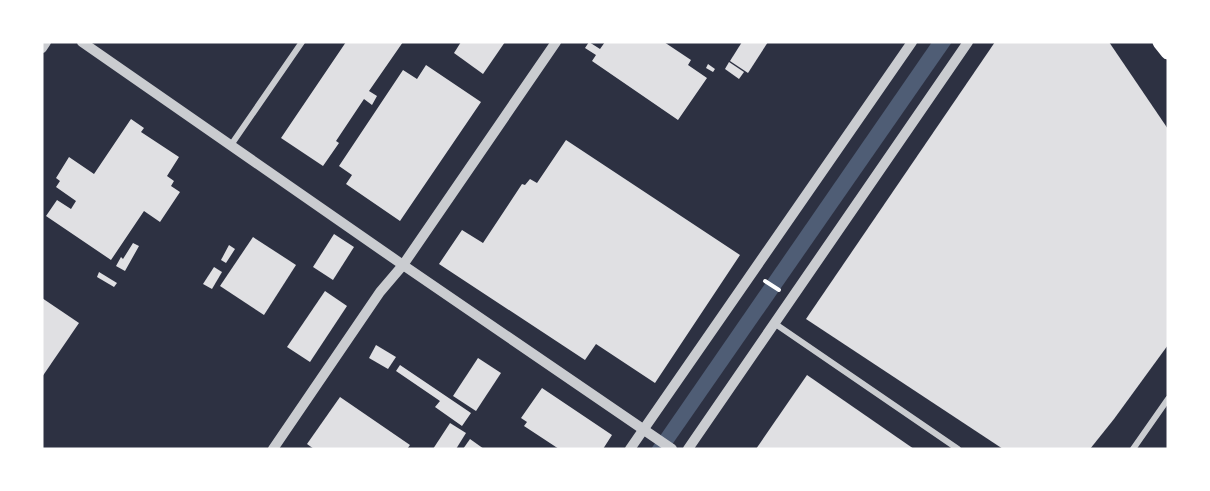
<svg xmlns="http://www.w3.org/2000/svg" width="1210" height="491" font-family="Barlow,sans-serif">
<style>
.water{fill:#4f5d75}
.building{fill:#e0e0e3}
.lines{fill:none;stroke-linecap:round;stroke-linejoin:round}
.path{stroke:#fff;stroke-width:4}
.minor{stroke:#caccd0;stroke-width:6}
.tertiary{stroke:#caccd0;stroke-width:10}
.primary{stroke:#fff;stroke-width:15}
</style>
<rect width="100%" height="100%" fill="#2d3142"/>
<polygon class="water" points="932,42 952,42 669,449 651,449"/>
<g class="building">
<polygon points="346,42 403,42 369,91 377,96 372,105 364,99 336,141 339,143 323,166 281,138"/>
<polygon points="461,42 505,42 483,74 454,53"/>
<polygon points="589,42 600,49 605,42 664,42 691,60 688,65 707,78 678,120 592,61 596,55 585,48"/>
<polygon points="742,42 768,42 748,73 730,61"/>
<polygon points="995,42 1109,42 1168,129 1168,345 1114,419 1090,449 1003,449 806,319"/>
<polygon points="729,62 744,72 739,79 725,69"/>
<polygon points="708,64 715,69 713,72 706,68"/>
<polygon points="426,65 481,102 400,221 346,184 352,175 339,166 403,70 417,79"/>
<polygon points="131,119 144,128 141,132 179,157 167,176 174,181 171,186 180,192 160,222 144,211 111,260 46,216 57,200 71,209 76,201 56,187 60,181 56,178 69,157 94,174"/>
<polygon points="566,140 740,255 655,383 596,344 585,360 439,264 462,230 483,243 522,184 525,185 530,179 537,183"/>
<polygon points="334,234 354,247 333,280 313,267"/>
<polygon points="253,237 296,265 264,315 220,286"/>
<polygon points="133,243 139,246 125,271 116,266 121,257 123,259"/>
<polygon points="229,245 235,249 226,263 221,260"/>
<polygon points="214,267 222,272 212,289 203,284"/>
<polygon points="99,272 117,283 114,287 97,277"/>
<polygon points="325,291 347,306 310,362 287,347"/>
<polygon points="42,298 79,323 42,377"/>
<polygon points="376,345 396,357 388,369 369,358"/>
<polygon points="478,358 501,373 476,411 453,396"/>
<polygon points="400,365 471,413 462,426 435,407 440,401 396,371"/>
<polygon points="807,375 914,449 756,449"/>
<polygon points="542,388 612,435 603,449 559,449 524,426 527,422 521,418"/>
<polygon points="340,397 410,445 407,449 314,449 307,444"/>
<polygon points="450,423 466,433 456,449 433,449"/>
<polygon points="470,439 484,449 463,449"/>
</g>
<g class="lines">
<polyline class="path" points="765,281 779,290"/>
<g class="minor">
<polyline points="231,145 302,42"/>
<polyline points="774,323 958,449"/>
<polyline points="1133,449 1168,399"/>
</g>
<g class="tertiary">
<polyline points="82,42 403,265 672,449"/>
<polyline points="42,48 46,42"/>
<polyline points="273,449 380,292 403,265 556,42"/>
<polyline points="630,449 912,42"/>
<polyline points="688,449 968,42"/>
</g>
<polyline class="primary" points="1160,42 1168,52"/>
</g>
<rect width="1210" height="491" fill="none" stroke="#ffffff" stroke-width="87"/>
</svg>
